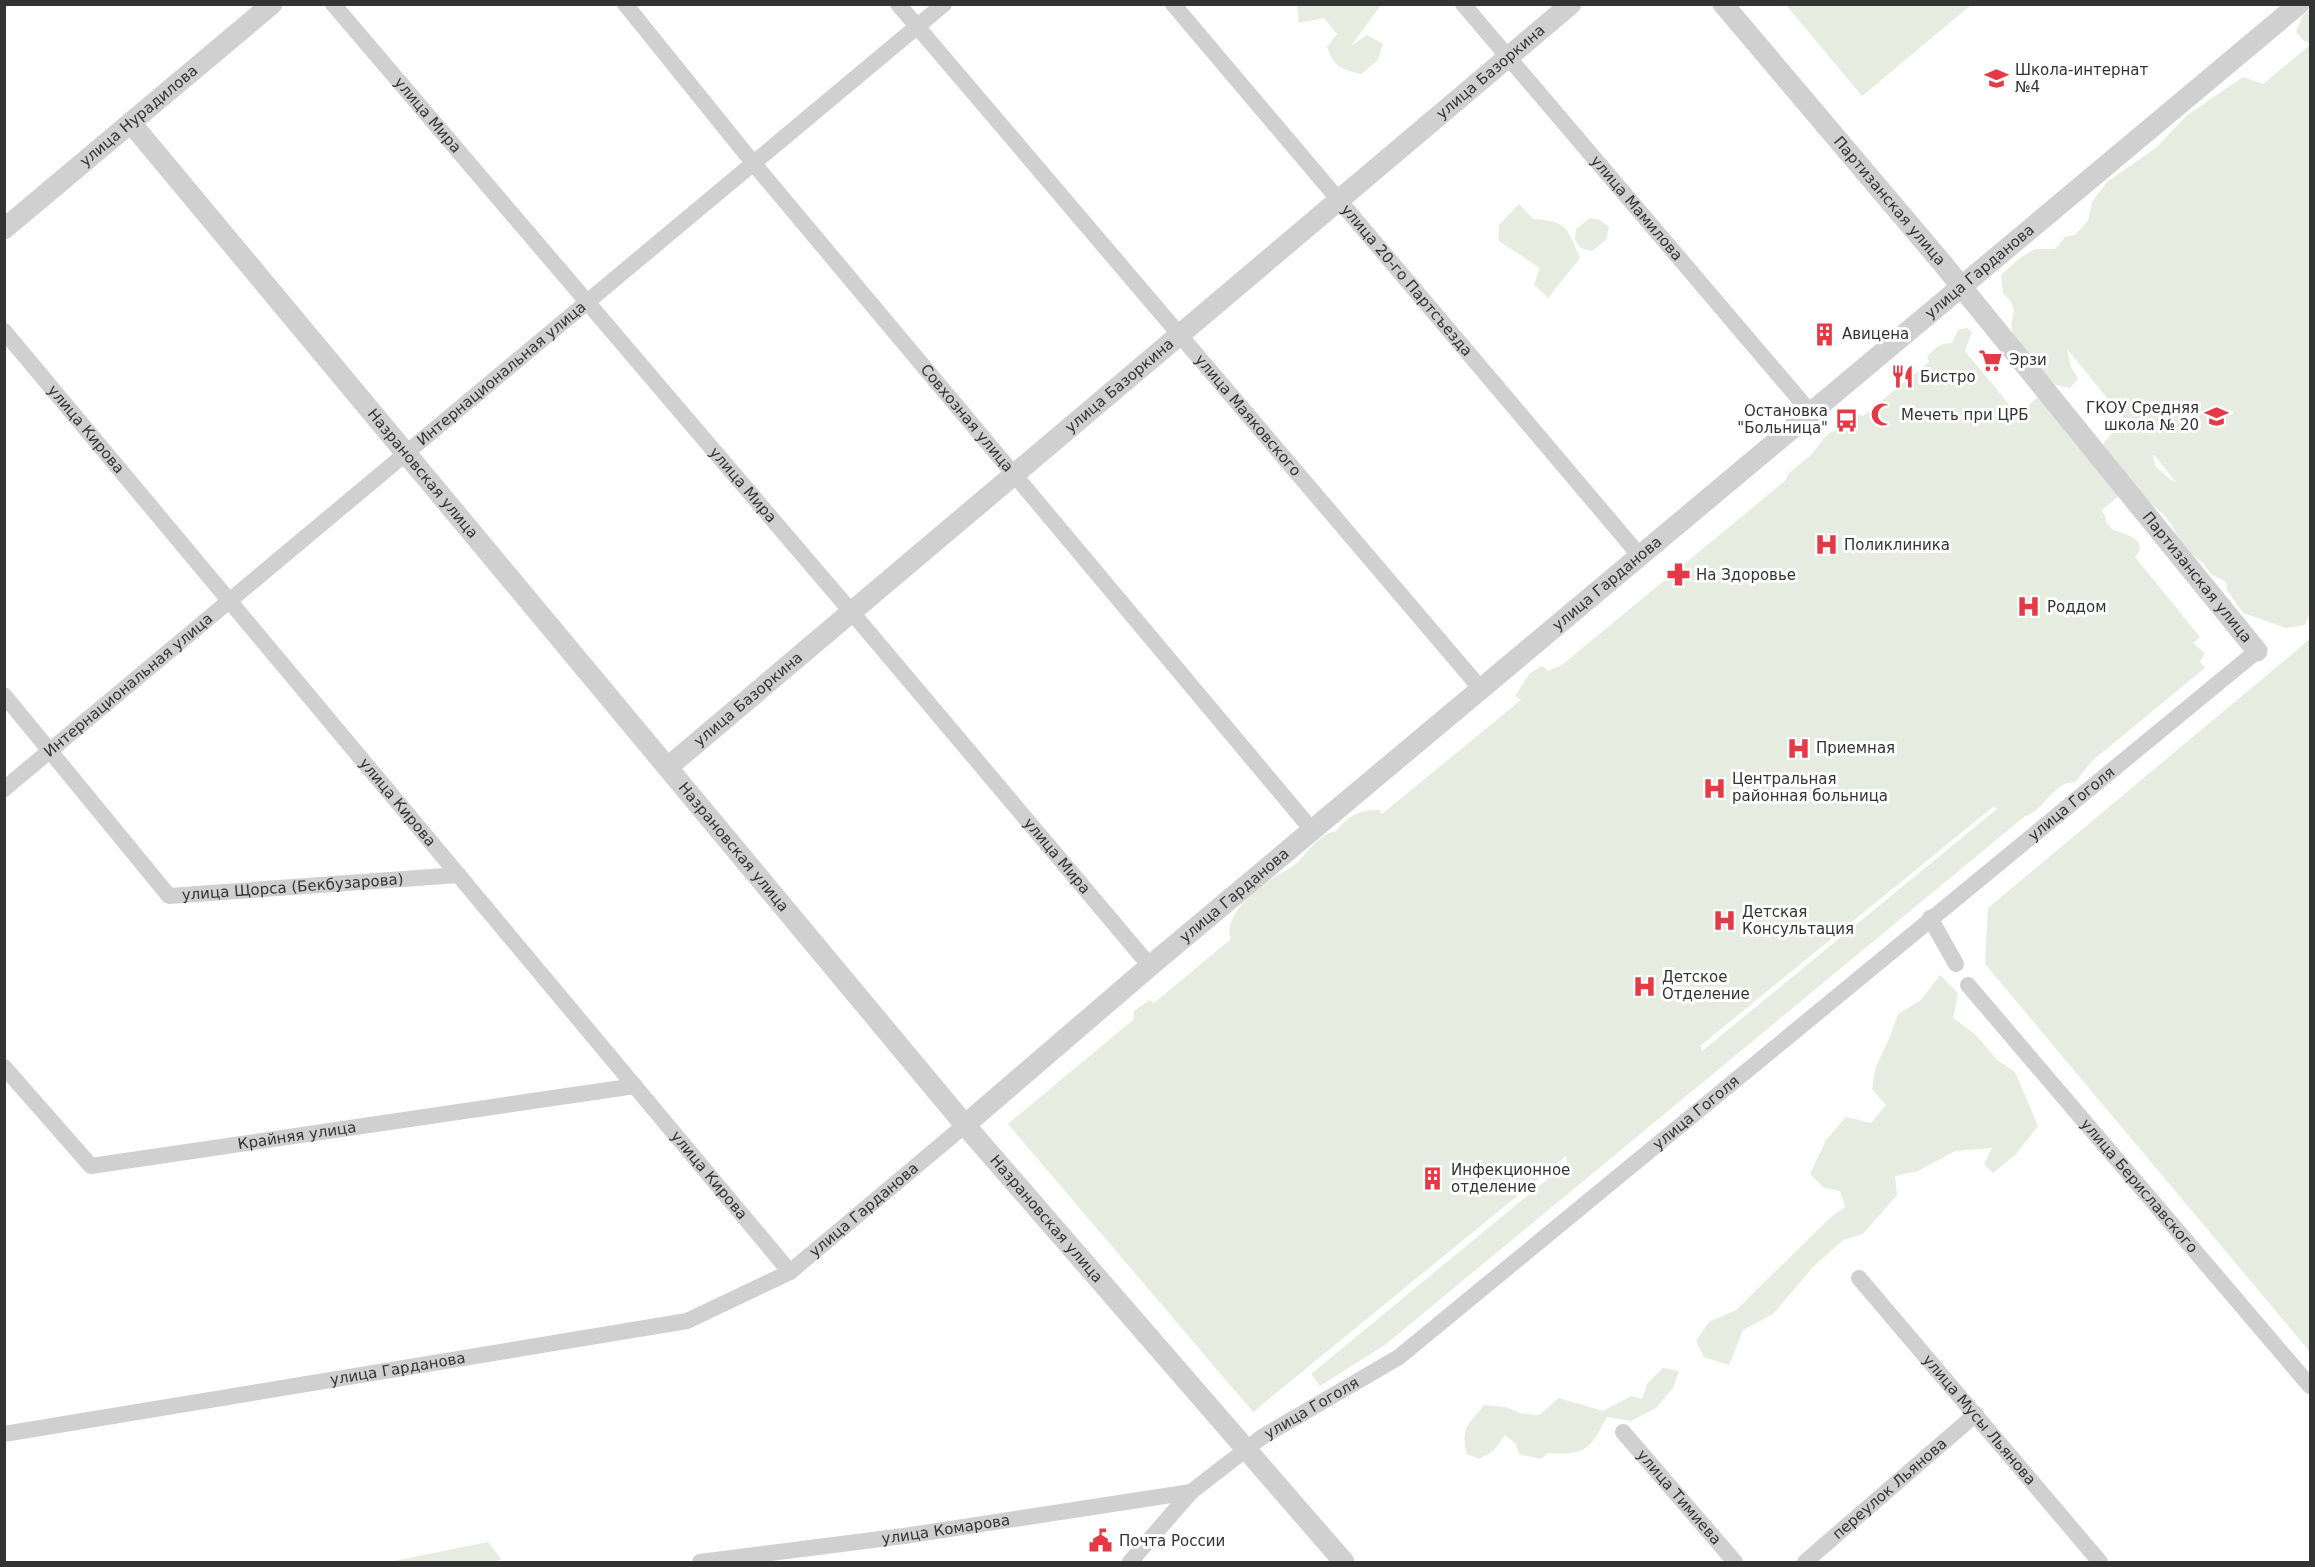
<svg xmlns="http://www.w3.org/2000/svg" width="2315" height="1567" font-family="'DejaVu Sans',sans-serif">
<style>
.green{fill:#e6ecdf;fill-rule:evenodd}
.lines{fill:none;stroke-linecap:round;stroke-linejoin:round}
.minor{stroke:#d0d0d0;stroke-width:16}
.tertiary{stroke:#d0d0d0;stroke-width:21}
.labels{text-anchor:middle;stroke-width:6;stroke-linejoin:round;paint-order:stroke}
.poi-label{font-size:15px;fill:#333;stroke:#fff;text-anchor:start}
.street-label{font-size:15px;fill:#333;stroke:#fff}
</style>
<rect width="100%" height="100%" fill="#fff"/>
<g class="green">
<path d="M 1297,5 L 1381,5 L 1351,46 L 1367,35 L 1383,44 L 1378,60 L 1361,74 C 1340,69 1335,67 1327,47 L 1337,34 L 1324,18 L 1299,23 Z"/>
<polygon points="1786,5 1971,5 1862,96"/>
<polygon points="2310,9 2310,44 2304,41 2296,32 2302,17"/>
<path d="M 2310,45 L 2310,613 L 2305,625 L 2286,628 L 2243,613 L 2227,590 L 2226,582 L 2211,574 L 2203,563 L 2182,546 L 2173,527 L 2164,515 L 2145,498 L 2103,444 L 2118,426 L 2131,427 L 2067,349 L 2071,367 L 2078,379 L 2070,388 L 2043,382 C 2037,373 2013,341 2012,332 C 2009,313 2022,311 2003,293 L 2001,275 L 2020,258 L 2035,249 L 2055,249 L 2065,237 L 2075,235 L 2088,221 L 2092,202 L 2107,182 L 2156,148 L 2186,116 L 2243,77 L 2263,84 ZM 2153,455 L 2154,455 L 2176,482 L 2172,481 L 2155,466 Z"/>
<path d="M 1519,204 L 1533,219 C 1568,221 1567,228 1580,258 L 1548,298 L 1534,285 L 1540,268 L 1499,241 L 1499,225 Z"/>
<polygon points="1590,218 1600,220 1609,227 1606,240 1592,251 1581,248 1575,240 1576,229"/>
<path d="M 1967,328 L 1972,332 L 1965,351 L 2017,414 L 2041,395 L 2121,494 L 2102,510 L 2106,519 L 2105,521 C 2107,523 2110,527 2112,529 C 2123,534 2151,539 2135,557 L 2200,637 L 2193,643 L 2205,653 L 2200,662 L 2205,668 L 2093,760 L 2075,782 C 2052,782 2045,811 2025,816 L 1386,1344 L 1320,1386 L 1311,1374 L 1567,1163 L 1566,1156 L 1253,1412 L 1008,1124 L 1133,1020 L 1134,1011 L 1150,1000 L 1154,1003 L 1231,939 C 1223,920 1247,898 1261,886 C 1272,877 1286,872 1297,863 C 1309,851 1319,834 1336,831 C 1347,817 1360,809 1379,810 L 1382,814 L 1521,700 L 1515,696 L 1530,673 L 1542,666 L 1548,671 L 1562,665 L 1786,480 L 1788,474 L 1812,454 L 1825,437 L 1831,432 L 1846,427 L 1858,414 L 1863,416 L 1929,362 L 1927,357 C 1935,348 1939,343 1952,343 L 1958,330 ZM 1994,806 L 1997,809 L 1701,1052 L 1702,1049 L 1700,1046 Z"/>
<polygon points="2310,639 2310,1352 1985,964 1988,908"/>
<polygon points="1940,975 1958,993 1953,1018 1976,1035 1997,1060 2015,1072 2038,1126 2016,1154 1993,1173 1984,1164 1992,1148 1955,1151 1918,1171 1895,1176 1897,1195 1863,1234 1843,1240 1813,1267 1773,1314 1743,1330 1729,1365 1704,1357 1696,1341 1709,1322 1736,1310 1830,1218 1845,1207 1840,1191 1824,1188 1810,1174 1826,1140 1846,1117 1871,1123 1886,1105 1872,1089 1876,1066 1889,1039 1898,1014 1921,1000"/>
<path d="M 1663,1368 L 1679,1371 L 1673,1388 L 1656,1408 L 1631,1421 L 1607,1417 C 1591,1448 1585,1456 1548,1453 L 1541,1459 L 1519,1454 L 1516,1444 L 1505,1435 L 1493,1451 L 1479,1459 L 1467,1454 C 1460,1428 1468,1425 1484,1405 L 1506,1407 L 1520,1413 L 1539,1415 L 1559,1398 L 1603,1411 L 1631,1396 L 1642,1399 L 1647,1384 Z"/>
<polygon points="488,1542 501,1559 495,1562 389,1562"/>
</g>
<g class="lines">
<g class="minor">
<path id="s1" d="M 333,4 L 860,622 L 1150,966"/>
<path id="s2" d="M 625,4 L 754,164 L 1312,830"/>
<path id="s3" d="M 898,4 L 1481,689"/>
<path id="s4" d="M 1173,4 L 1640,556"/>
<path id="s5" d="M 1463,4 L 1811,413"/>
<path id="s6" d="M 4,331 L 790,1272"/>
<path id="s7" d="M 4,695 L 169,896 L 459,875"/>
<path id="s8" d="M 4,789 L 944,4"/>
<polyline points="1930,918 1956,964"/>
<path id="s9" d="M 1968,985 L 2310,1386"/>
<path id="s10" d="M 4,1067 L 91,1166 L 635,1086"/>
<path id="s11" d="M 1859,1278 L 2100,1562"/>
<path id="s12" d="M 1623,1432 L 1735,1562"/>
<path id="s13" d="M 4,1434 L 687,1321 L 790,1272 L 965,1125"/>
<path id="s14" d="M 700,1562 L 904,1536 L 1191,1492"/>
<path id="s15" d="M 1130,1562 L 1191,1492 L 1262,1437 L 1399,1357 L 2257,651"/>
<path id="s16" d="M 1805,1562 L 1976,1414"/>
</g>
<g class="tertiary">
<path id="s17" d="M 1723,4 L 1943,264 L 2257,651"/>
<path id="s18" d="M 131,123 L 965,1125 L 1344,1562"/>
<path id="s19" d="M 4,229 L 272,4"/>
<path id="s20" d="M 668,767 L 1571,4"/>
<path id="s21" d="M 965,1125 L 1150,966 L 2299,4"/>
</g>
</g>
<defs>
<symbol id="school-bare" viewBox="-9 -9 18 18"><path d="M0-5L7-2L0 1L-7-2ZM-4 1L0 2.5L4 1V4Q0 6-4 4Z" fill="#e63946" stroke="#fff" stroke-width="2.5" paint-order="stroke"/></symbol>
<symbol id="building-bare" viewBox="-9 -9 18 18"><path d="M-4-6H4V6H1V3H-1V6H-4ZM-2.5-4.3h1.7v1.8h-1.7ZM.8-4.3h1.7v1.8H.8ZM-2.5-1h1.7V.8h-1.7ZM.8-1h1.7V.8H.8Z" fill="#e63946" stroke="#fff" stroke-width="2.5" paint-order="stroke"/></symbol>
<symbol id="supermarket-bare" viewBox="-9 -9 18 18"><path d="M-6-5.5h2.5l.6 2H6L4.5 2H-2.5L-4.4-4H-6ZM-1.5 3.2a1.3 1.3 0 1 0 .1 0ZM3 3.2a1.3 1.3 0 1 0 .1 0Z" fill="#e63946" stroke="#fff" stroke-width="2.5" paint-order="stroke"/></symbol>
<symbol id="restaurant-bare" viewBox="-9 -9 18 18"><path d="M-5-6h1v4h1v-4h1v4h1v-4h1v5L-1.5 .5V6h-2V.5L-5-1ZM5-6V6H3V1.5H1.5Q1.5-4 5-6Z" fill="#e63946" stroke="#fff" stroke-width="2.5" paint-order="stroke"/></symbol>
<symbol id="mosque-bare" viewBox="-9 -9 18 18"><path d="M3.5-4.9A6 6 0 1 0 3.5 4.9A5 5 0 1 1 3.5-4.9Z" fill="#e63946" stroke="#fff" stroke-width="2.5" paint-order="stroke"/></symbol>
<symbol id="bus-bare" viewBox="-9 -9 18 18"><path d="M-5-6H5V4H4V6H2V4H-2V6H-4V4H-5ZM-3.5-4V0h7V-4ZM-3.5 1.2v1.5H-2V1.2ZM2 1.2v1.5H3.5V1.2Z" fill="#e63946" stroke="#fff" stroke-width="2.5" paint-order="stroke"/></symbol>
<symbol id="hospital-bare" viewBox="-9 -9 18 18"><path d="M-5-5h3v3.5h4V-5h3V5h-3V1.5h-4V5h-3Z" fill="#e63946" stroke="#fff" stroke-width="2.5" paint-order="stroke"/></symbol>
<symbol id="pharmacy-bare" viewBox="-9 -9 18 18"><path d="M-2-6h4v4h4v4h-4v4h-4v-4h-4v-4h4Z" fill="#e63946" stroke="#fff" stroke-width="2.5" paint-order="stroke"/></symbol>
<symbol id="civic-bare" viewBox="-9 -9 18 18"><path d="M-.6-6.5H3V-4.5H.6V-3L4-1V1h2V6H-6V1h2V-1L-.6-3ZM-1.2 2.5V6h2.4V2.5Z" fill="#e63946" stroke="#fff" stroke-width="2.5" paint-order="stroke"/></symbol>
</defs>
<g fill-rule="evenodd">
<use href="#school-bare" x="1980" y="62" width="33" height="33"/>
<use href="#building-bare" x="1808" y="318" width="33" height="33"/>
<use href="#supermarket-bare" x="1974" y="344" width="33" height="33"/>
<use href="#restaurant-bare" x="1886" y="360" width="33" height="33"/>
<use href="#mosque-bare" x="1866" y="398" width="33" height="33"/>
<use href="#school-bare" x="2200" y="400" width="33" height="33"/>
<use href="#bus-bare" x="1830" y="404" width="33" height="33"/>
<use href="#hospital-bare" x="1810" y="528" width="33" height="33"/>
<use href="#pharmacy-bare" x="1662" y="558" width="33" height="33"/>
<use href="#hospital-bare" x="2012" y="590" width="33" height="33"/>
<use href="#hospital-bare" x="1782" y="732" width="33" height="33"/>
<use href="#hospital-bare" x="1698" y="772" width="33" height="33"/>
<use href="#hospital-bare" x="1708" y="904" width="33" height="33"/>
<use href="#hospital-bare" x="1628" y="970" width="33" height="33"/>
<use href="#building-bare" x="1416" y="1162" width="33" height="33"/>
<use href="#civic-bare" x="1084" y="1524" width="33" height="33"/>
</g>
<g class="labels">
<g class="poi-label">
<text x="2015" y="75">Школа-интернат<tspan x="2015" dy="17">№4</tspan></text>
<text x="1842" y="339">Авицена</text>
<text x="2009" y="365">Эрзи</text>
<text x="1920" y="382">Бистро</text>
<text x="2199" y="413" text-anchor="end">ГКОУ Средняя<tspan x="2199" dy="17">школа № 20</tspan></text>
<text x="1828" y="416" text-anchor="end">Остановка<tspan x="1828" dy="17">"Больница"</tspan></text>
<text x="1901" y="420">Мечеть при ЦРБ</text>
<text x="1844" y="550">Поликлиника</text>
<text x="1696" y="580">На Здоровье</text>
<text x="2047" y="612">Роддом</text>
<text x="1816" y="753">Приемная</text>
<text x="1732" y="784">Центральная<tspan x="1732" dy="17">районная больница</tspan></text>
<text x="1742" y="917">Детская<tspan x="1742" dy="17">Консультация</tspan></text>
<text x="1662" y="982">Детское<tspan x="1662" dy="17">Отделение</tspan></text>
<text x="1451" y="1175">Инфекционное<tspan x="1451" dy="17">отделение</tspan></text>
<text x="1119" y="1546">Почта России</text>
</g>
<g class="street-label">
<text dy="5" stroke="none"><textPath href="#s20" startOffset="1077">улица Базоркина</textPath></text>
<text dy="5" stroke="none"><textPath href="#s1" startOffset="146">улица Мира</textPath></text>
<text dy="5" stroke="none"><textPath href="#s19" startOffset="176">улица Нурадилова</textPath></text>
<text dy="5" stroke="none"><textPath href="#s17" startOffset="258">Партизанская улица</textPath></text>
<text dy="5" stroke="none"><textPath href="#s5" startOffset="268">улица Мамилова</textPath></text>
<text dy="5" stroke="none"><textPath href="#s21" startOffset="1326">улица Гарданова</textPath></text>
<text dy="5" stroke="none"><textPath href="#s4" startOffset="362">улица 20-го Партсъезда</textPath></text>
<text dy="5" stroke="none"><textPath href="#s8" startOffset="648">Интернациональная улица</textPath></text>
<text dy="5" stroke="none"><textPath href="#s20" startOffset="591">улица Базоркина</textPath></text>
<text dy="5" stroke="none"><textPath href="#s3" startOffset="540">улица Маяковского</textPath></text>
<text dy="5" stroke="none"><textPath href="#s2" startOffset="537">Совхозная улица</textPath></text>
<text dy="5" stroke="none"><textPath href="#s6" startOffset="128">улица Кирова</textPath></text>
<text dy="5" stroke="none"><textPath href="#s18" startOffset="456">Назрановская улица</textPath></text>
<text dy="5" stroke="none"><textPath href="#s1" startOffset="632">улица Мира</textPath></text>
<text dy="5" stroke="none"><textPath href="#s17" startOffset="744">Партизанская улица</textPath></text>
<text dy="5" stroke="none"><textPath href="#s21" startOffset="840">улица Гарданова</textPath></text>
<text dy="5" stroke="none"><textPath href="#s8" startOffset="162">Интернациональная улица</textPath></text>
<text dy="5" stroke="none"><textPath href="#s20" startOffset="105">улица Базоркина</textPath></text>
<text dy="5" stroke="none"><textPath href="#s6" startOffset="614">улица Кирова</textPath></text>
<text dy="5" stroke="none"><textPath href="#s15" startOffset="1212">улица Гоголя</textPath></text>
<text dy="5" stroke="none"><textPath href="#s18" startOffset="942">Назрановская улица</textPath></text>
<text dy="5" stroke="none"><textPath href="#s1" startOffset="1118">улица Мира</textPath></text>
<text dy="5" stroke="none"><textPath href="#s7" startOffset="384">улица Щорса (Бекбузарова)</textPath></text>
<text dy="5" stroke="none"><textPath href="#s21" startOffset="354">улица Гарданова</textPath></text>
<text dy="5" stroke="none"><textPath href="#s15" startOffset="726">улица Гоголя</textPath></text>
<text dy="5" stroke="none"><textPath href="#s10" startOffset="340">Крайняя улица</textPath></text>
<text dy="5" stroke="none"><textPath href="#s6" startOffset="1100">улица Кирова</textPath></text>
<text dy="5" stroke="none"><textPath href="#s9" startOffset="264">улица Бериславского</textPath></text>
<text dy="5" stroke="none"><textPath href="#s13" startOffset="903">улица Гарданова</textPath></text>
<text dy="5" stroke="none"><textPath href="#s18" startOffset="1428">Назрановская улица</textPath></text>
<text dy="5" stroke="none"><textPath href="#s13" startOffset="399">улица Гарданова</textPath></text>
<text dy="5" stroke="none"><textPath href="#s15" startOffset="240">улица Гоголя</textPath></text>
<text dy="5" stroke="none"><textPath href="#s11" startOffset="186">улица Мусы Льянова</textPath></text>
<text dy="5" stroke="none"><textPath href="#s16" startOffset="112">переулок Льянова</textPath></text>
<text dy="5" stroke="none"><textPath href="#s12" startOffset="86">улица Тимиева</textPath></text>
<text dy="5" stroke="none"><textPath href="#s14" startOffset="248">улица Комарова</textPath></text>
</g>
</g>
<rect width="2315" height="1567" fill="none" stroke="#333333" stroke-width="12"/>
</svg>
